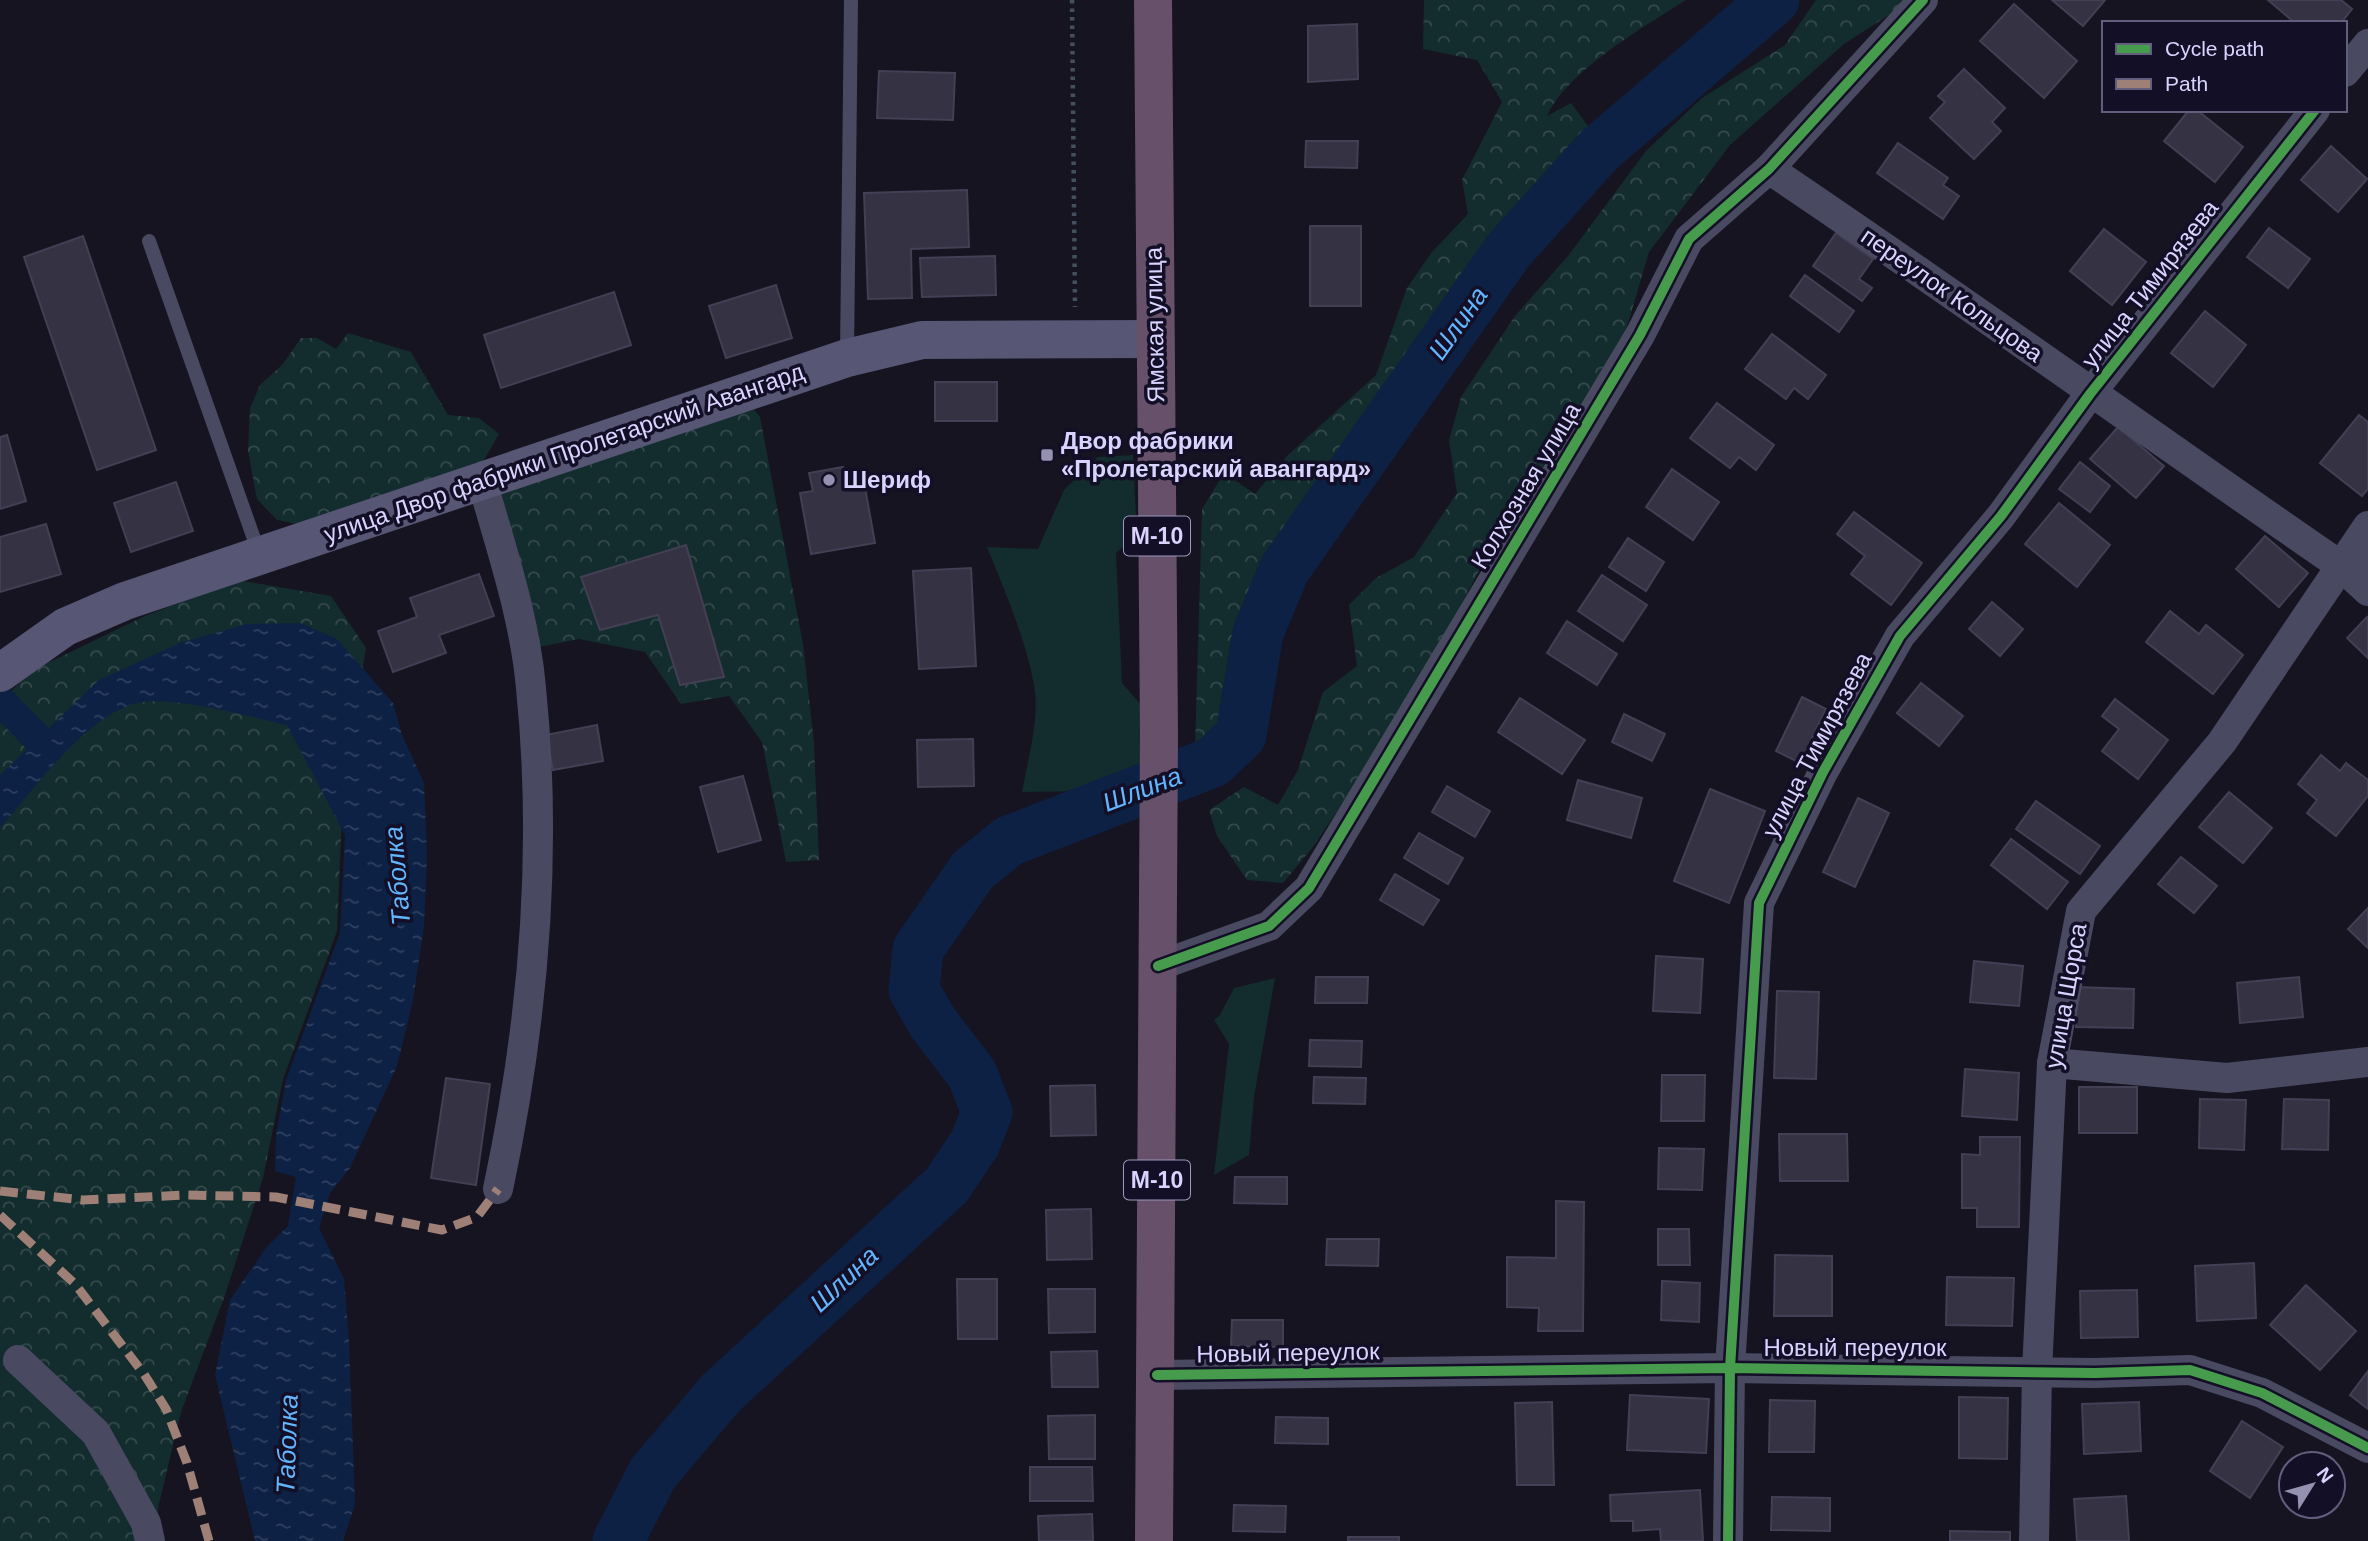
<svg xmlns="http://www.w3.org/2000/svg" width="2368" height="1541" font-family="Helvetica,sans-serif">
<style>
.grass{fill:#132c2d}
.forest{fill:url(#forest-crowns)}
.water{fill:url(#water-ripples)}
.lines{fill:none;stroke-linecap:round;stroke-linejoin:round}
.canal{stroke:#0d2144;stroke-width:30}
.river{stroke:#0d2144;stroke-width:51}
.building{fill:#343243;stroke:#433f54;stroke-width:2}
.path{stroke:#44505f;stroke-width:4.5;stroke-dasharray:3.5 5;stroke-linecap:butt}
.lane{stroke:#4a4962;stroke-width:14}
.street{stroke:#4a4962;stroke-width:30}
.secondary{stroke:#575674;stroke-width:38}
.highway{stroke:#67516a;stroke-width:38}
.quiet{stroke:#9e8076;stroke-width:9;stroke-dasharray:18 9;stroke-linecap:butt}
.cycleway-casing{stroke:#130f26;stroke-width:15}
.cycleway{stroke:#469c4c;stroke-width:10}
.poi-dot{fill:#9591b1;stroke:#130f26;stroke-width:2.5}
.labels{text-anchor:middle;stroke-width:7;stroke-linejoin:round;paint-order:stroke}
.shield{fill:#130f26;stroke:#9e99be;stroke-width:2}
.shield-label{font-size:23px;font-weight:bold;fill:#d9d4ff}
.street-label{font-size:24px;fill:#d9d4ff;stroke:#130f26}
.poi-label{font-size:24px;font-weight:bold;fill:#d9d4ff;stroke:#130f26;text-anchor:start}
.water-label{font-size:26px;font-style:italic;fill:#62b6ff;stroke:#130f26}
</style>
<defs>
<pattern id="forest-crowns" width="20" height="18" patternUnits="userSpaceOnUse" patternTransform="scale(1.75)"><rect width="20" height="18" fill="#132c2d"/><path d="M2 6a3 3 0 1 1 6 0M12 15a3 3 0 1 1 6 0" fill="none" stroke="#354a4c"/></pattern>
<pattern id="water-ripples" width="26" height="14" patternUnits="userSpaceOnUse" patternTransform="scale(1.75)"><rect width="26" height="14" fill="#0d2144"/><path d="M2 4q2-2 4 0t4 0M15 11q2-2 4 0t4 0" fill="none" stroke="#304060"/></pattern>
</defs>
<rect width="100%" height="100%" fill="#161421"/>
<g class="grass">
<path d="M 1133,455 L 1137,535 L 1116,553 L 1122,683 L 1143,707 L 1140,771 L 1100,791 L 1022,792 C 1028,758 1040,719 1034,685 C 1026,640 1004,589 987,547 L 1038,549 L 1064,490 L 1098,457 Z"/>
<polygon points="1275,978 1254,1097 1249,1155 1214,1175 1229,1044 1214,1020 1220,1015 1234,988"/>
</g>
<g class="forest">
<path d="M 1424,0 L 1686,0 C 1644,27 1568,70 1547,116 L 1571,103 L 1591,130 L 1523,209 L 1453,302 L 1399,385 L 1284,543 L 1250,597 L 1233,730 L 1195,749 L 1202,509 L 1224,473 L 1255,494 L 1288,455 L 1376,375 L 1407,288 L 1432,252 L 1468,214 L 1462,180 L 1502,102 L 1477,60 L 1423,49 Z"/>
<polygon points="1816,0 1903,0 1892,13 1844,44 1730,145 1649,252 1619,354 1482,565 1430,665 1364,771 1313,847 1283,883 1247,880 1217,836 1209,810 1244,787 1278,805 1298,770 1323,692 1357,666 1349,605 1376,578 1414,557 1457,493 1449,440 1461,397 1515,316 1568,256 1646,151 1702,98 1785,45"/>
<polygon points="348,333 411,352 448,415 479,418 499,434 480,467 297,524 277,520 257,499 248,451 250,408 260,385 282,365 301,338 317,338 336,349"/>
<polygon points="752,407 760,417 803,644 814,743 819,860 786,862 762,742 729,696 681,704 645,652 579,639 534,648 495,494"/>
<polygon points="238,580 331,596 366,648 343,791 337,931 283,1079 263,1178 224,1298 181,1412 158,1508 156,1541 0,1541 0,702 31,671 145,616"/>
</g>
<path class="water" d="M 300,623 L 337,639 L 393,703 L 402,735 L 424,783 L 427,855 L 424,926 L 413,1000 L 397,1066 L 350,1168 L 330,1193 L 319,1228 L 344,1279 L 349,1341 L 355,1504 L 343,1541 L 255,1541 L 215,1375 L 230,1300 L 266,1248 L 288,1226 L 296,1177 L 275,1171 L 276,1135 L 286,1080 L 340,933 L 345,835 L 287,725 C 251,717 167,693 133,704 C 83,720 34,789 0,828 L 0,775 L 99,680 L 180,643 L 247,624 Z"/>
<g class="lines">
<polyline class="canal" points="3,703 37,738"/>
<polyline class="river" points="618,1541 653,1473 721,1393 947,1185 975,1143 987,1112 972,1074 933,1023 914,990 918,949 973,870 1009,841 1213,762 1241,735 1258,633 1284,570 1508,251 1599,150 1774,0"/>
</g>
<g class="building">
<polygon points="2052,0 2105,0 2083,26"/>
<polygon points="2268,0 2341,0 2352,9 2341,23 2295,23"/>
<polygon points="2014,4 2077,61 2044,98 1980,41"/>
<polygon points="1357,24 1358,79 1308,82 1308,26"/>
<polygon points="1964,69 2005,108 1992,122 2001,131 1974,159 1930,118 1945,102 1938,96"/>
<polygon points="879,71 955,73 953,120 877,118"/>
<polygon points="2189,110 2197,110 2243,147 2215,182 2164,141"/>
<polygon points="1306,141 1358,141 1357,168 1305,167"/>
<polygon points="1898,143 1948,178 1943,185 1959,196 1943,219 1877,173"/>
<polygon points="2331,146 2367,179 2338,212 2301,180"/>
<polygon points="967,190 969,247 911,249 912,298 868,299 864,193"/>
<rect x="1310" y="226" width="51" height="80"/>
<polygon points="2269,228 2310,259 2288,288 2247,257"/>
<polygon points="2104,229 2146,262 2112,305 2070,271"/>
<polygon points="1836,233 1873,259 1859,279 1872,288 1862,301 1813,266"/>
<polygon points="83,236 156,450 97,470 24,257"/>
<polygon points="995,256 996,295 922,297 920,258"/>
<polygon points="1805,275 1854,311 1839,332 1790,296"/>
<polygon points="776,285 792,338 726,358 709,306"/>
<polygon points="614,292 631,345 501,388 484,335"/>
<polygon points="2205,311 2246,345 2213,387 2171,353"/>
<polygon points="1772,334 1826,375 1808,399 1794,388 1786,399 1745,369"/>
<rect x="935" y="382" width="62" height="39"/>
<polygon points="1717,403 1774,445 1756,470 1739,457 1730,468 1690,438"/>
<polygon points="2359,415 2368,422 2368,489 2362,496 2320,463"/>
<polygon points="2118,427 2164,466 2136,498 2090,459"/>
<polygon points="7,435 26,501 0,509 0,437"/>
<polygon points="2080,462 2110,486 2090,512 2059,489"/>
<polygon points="843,467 846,485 864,482 875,543 811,554 800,493 813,491 809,473"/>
<polygon points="1672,469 1719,502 1693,540 1646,507"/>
<polygon points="176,482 193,531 131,552 114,503"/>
<polygon points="2059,503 2110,545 2077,587 2025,544"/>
<polygon points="1854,512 1922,563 1891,605 1851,574 1865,556 1837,534"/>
<polygon points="46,524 61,574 0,592 0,537"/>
<polygon points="2265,536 2308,573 2279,607 2236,569"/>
<polygon points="1628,538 1664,562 1646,591 1609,567"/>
<polygon points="686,545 724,677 680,685 658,615 600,630 581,577"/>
<polygon points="971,568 976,666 919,669 913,571"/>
<polygon points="479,574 494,616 439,635 446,653 393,672 378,631 417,617 410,598"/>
<polygon points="1602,575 1647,605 1623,641 1578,611"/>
<polygon points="1992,602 2023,629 2000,656 1969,629"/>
<polygon points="2170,611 2199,634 2206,625 2243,655 2213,694 2146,642"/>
<polygon points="2367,617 2368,619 2368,658 2347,638"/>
<polygon points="1567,621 1617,654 1597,685 1547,653"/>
<polygon points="1921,683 1963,716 1939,746 1897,713"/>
<polygon points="1802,697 1826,709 1800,763 1776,751"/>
<polygon points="1520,698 1585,740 1562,774 1498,732"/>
<polygon points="2115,699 2168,740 2138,779 2102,751 2119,729 2102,716"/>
<polygon points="1624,714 1665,734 1652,761 1612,742"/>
<polygon points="597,725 603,761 553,770 546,735"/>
<polygon points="973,739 974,786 918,787 917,740"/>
<polygon points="2321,755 2340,771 2346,763 2368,780 2368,796 2336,836 2307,813 2317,800 2298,784"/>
<polygon points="743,776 761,840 718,852 700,787"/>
<polygon points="1578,780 1642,798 1631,838 1567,820"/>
<polygon points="1447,786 1490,811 1475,837 1432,812"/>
<polygon points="1710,789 1765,811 1729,903 1674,881"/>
<polygon points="2229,792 2272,828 2243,863 2199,827"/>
<polygon points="1858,798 1889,813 1855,887 1823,872"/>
<polygon points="2036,801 2100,846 2080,874 2016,829"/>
<polygon points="1419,833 1463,858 1448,884 1404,858"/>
<polygon points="2011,839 2068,882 2047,909 1991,865"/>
<polygon points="2181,857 2217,886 2194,913 2158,884"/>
<polygon points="1395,874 1439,900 1423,925 1380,900"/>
<polygon points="2368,908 2368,948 2348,929"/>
<polygon points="1656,956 1703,959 1700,1013 1653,1011"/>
<polygon points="1974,961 2023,966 2019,1006 1970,1002"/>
<polygon points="1316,977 1368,977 1367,1003 1315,1003"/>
<polygon points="2299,977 2303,1017 2240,1023 2237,983"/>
<polygon points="2077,987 2134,989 2133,1028 2076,1027"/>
<polygon points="1777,991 1819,992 1816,1079 1774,1078"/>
<polygon points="1310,1040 1362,1041 1361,1067 1309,1066"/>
<polygon points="1965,1069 2019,1073 2017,1120 1962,1116"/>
<polygon points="1662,1075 1705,1075 1704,1121 1661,1121"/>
<polygon points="1314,1077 1366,1078 1365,1104 1313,1103"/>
<polygon points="446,1078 490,1084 476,1185 431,1178"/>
<polygon points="1095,1085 1096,1135 1051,1136 1050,1086"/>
<rect x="2079" y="1087" width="58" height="46"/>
<polygon points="2200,1099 2246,1100 2244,1150 2199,1148"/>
<polygon points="2284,1099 2329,1100 2328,1150 2282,1149"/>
<polygon points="1779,1134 1847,1134 1848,1181 1780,1181"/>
<polygon points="1980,1137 2020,1137 2019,1227 1977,1227 1977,1208 1962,1208 1962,1154 1980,1155"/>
<polygon points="1659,1148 1704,1149 1702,1190 1658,1189"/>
<polygon points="1235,1177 1287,1177 1287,1204 1234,1203"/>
<polygon points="1556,1201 1584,1202 1583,1331 1538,1331 1539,1308 1507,1307 1507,1257 1556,1258"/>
<polygon points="1091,1209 1092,1259 1047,1260 1046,1210"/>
<polygon points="1658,1229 1689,1229 1690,1265 1658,1265"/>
<polygon points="1327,1239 1379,1239 1378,1266 1326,1265"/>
<polygon points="1775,1255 1832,1256 1832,1316 1774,1316"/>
<polygon points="2254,1263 2256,1318 2197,1321 2195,1266"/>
<polygon points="1947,1277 2014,1278 2012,1326 1946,1325"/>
<polygon points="957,1279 997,1279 997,1339 958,1339"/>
<polygon points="1662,1281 1700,1283 1699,1322 1661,1320"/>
<polygon points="2306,1285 2356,1331 2320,1370 2270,1325"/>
<polygon points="1048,1289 1095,1289 1095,1332 1049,1333"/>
<polygon points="2137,1290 2138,1337 2081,1338 2080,1291"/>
<polygon points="1232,1320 1283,1320 1283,1347 1231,1346"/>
<polygon points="1097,1351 1098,1387 1052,1387 1051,1352"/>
<polygon points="2368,1371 2368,1409 2350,1395"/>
<polygon points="1630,1395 1709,1399 1706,1453 1627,1450"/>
<polygon points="1959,1397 2008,1398 2007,1459 1959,1458"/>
<polygon points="1770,1400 1815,1401 1814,1452 1769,1452"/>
<polygon points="1552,1402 1554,1485 1517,1485 1515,1403"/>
<polygon points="2139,1402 2141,1451 2084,1454 2082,1404"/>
<polygon points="1095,1415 1095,1459 1049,1459 1048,1416"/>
<polygon points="1276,1417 1328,1418 1328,1444 1275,1443"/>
<polygon points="2242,1421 2283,1447 2250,1498 2210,1471"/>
<polygon points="1030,1467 1092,1467 1093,1501 1030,1501"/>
<polygon points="1700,1490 1703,1541 1661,1541 1660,1529 1633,1531 1633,1521 1611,1521 1610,1495"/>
<polygon points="2126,1496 2129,1541 2077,1541 2074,1499"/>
<polygon points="1772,1497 1830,1498 1830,1531 1771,1530"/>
<polygon points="1234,1505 1286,1506 1285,1532 1233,1531"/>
<polygon points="1092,1514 1093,1541 1039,1541 1038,1516"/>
<polygon points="1950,1531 2010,1532 2010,1541 1950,1541"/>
<rect x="1348" y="1537" width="51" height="4"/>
</g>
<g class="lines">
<polyline class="path" points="1072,0 1075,307"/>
<g class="lane">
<polyline points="149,241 259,553"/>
<polyline points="847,356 851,0"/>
</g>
<g class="street">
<polyline points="2345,72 2368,44"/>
<path d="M 1769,169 C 1961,298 2149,434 2341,566 L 2368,591"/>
<path d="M 482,481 C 501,548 525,618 531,688 C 548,855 533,1025 498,1189"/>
<polyline points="2341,566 2368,526"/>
<polyline points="1158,966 1269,926 1309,888 1640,335 1689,239 1769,169 1923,0"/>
<polyline points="2052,1063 2227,1078 2368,1062"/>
<polyline points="18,1360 96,1433 146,1523 150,1541"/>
<polyline points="1157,1375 1730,1368 2095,1373 2190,1370 2262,1393 2368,1448"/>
<polyline points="1728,1541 1730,1368 1759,903 1823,772 1900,636 2001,516 2090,394 2315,110"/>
<polyline points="2034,1541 2037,1371 2052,1063 2081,911 2222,742 2341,566 2368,567"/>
</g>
<polyline class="secondary" points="0,673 65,627 125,601 847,358 922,340 1155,339"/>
<polyline class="highway" points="1153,0 1159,733 1154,1541"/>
<g class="quiet">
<polyline points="0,1191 83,1200 186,1195 276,1197 442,1230 477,1217 498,1189"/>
<polyline points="0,1215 75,1284 144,1374 166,1409 187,1463 209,1541"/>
</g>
<defs>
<g id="cycleway">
<polyline points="1158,966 1269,926 1309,888 1640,335 1689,239 1769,169 1923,0"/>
<polyline points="1157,1375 1730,1368 2095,1373 2190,1370 2262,1393 2368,1448"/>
<polyline points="1728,1541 1730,1368 1759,903 1823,772 1900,636 2001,516 2090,394 2315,110"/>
</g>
</defs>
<use href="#cycleway" class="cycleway-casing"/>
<use href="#cycleway" class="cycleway"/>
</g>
<g class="poi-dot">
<rect x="1040" y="448" width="14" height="14" rx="3.5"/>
<circle cx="829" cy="480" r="7"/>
</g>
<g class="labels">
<g class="shield">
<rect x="1124" y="516.5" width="66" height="39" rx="5"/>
<rect x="1124" y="1160.5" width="66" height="39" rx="5"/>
</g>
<g class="shield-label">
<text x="1157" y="544">М-10</text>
<text x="1157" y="1188">М-10</text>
</g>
<g class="street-label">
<text transform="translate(2150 284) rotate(-52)" y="8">улица Тимирязева</text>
<text transform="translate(1952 295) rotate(35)" y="8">переулок Кольцова</text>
<text transform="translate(1155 325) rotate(-91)" y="8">Ямская улица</text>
<text transform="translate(564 453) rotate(-19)" y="8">улица Двор фабрики Пролетарский Авангард</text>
<text transform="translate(1526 486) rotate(-59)" y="8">Колхозная улица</text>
<text transform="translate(1817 745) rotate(-62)" y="8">улица Тимирязева</text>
<text transform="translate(2066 996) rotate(-80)" y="8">улица Щорса</text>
<text x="1855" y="1356">Новый переулок</text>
<text transform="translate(1288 1353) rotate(-1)" y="8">Новый переулок</text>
</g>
<g class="poi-label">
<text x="1061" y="449">Двор фабрики<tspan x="1061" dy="28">«Пролетарский авангард»</tspan></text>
<text x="843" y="488">Шериф</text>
</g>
<g class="water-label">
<text transform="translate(1458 323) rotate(-55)" y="9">Шлина</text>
<text transform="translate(1142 789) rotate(-21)" y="9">Шлина</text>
<text transform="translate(397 876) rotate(-95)" y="9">Таболка</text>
<text transform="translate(844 1279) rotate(-43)" y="9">Шлина</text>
<text transform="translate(287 1444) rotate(-88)" y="9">Таболка</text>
</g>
</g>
<rect x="2102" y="21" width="245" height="91" fill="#130f26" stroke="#625e7d" stroke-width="2"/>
<rect x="2116" y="44" width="35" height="10" fill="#469c4c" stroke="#625e7d" stroke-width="2"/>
<text x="2165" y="56" font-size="21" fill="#d9d4ff">Cycle path</text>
<rect x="2116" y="79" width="35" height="10" fill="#9e8076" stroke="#625e7d" stroke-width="2"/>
<text x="2165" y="91" font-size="21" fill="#d9d4ff">Path</text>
<g transform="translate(2312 1485) rotate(53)"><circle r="33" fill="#130f26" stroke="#625e7d" stroke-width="2"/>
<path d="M0-5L12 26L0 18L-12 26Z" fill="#9591b1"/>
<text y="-10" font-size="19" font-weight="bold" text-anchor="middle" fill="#d9d4ff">N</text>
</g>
</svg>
